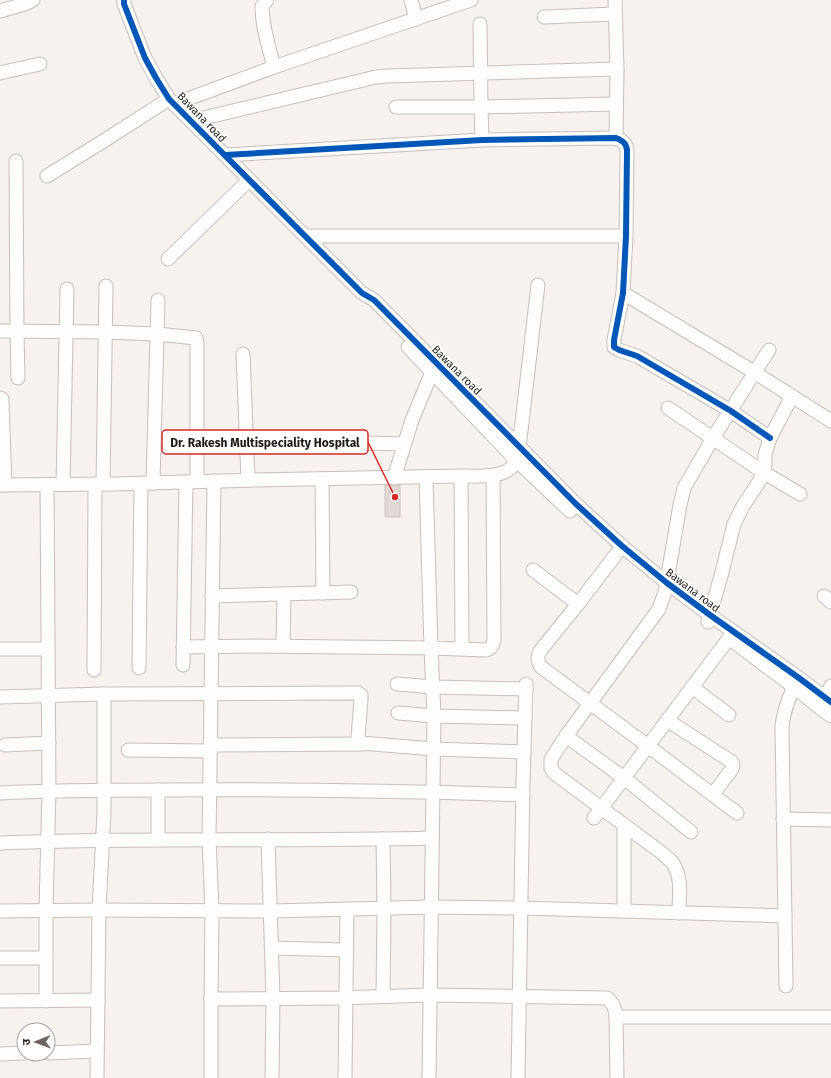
<svg xmlns="http://www.w3.org/2000/svg" width="831" height="1078" font-family="'Fira Sans','Noto Sans Devanagari',sans-serif">
<style>
.building{fill:#e1d8d3;stroke:#cbc4c0}
.lines{fill:none;stroke-linecap:round;stroke-linejoin:round}
.minor-casing{stroke:#c6bfbb;stroke-width:15}
.minor{stroke:#fefdfd;stroke-width:13}
.cycleway-casing{stroke:#fff;stroke-width:8}
.cycleway{stroke:#0057b8;stroke-width:6}
.labels{text-anchor:middle;stroke-width:3.5;stroke-linejoin:round;paint-order:stroke}
.street-label{font-size:11px;fill:#221914;stroke:#fff}
.leader{fill:none;stroke:#d62828;stroke-width:1.5}
.callout-dot{fill:#d62828;stroke:#fff;stroke-width:1.5}
.callout{fill:#fff;stroke:#d62828;stroke-width:1.5}
.callout-label{font-size:12px;text-anchor:middle;font-weight:bold;fill:#221914}
</style>
<rect width="100%" height="100%" fill="#f8f2ef"/>
<rect class="building" x="385" y="485" width="15" height="32"/>
<g class="lines">
<defs>
<g id="minor">
<polyline points="124,0 124,4 145,58 156,78 169,99 305,236 362,293 374,300 576,504 622,546 667,583 710,615 799,678 831,702"/>
<path d="M 267,0 L 262,6 C 262,27 269,47 274,67"/>
<polyline points="411,0 416,19"/>
<polyline points="615,0 617,69 616,138"/>
<polyline points="0,11 25,4 33,0"/>
<polyline points="544,17 615,14"/>
<polyline points="480,24 481,107 482,140"/>
<polyline points="0,73 40,64"/>
<polyline points="174,104 274,67 471,0"/>
<polyline points="396,107 481,107 616,104"/>
<polyline points="191,121 376,77 387,76 617,69"/>
<path d="M 225,155 L 482,140 L 616,138 C 623,141 626,143 627,150 L 626,236 L 623,293 L 614,340 L 614,347 L 619,350 L 637,356 L 731,411 L 770,438"/>
<polyline points="16,161 17,332 18,378"/>
<polyline points="47,176 102,142 169,99"/>
<polyline points="305,236 626,236"/>
<polyline points="168,259 249,180"/>
<polyline points="623,293 754,372 831,421"/>
<polyline points="0,331 105,332 157,334 196,338 197,343 197,481"/>
<polyline points="408,347 516,460 570,511"/>
<polyline points="243,354 248,480"/>
<polyline points="0,398 2,399 2,402 5,485"/>
<polyline points="668,408 763,472 800,494"/>
<polyline points="246,440 404,444"/>
<polyline points="461,476 462,648"/>
<path d="M 426,477 L 431,648 L 486,650 C 492,648 493,645 494,640 L 493,476"/>
<polyline points="394,478 412,420 432,372"/>
<polyline points="322,479 323,593"/>
<polyline points="153,483 158,300"/>
<polyline points="63,484 67,289"/>
<polyline points="103,484 106,286"/>
<path d="M 0,485 L 114,484 L 256,480 L 461,476 C 476,476 500,478 511,468 C 516,463 518,454 519,448 L 538,285"/>
<path d="M 617,553 L 578,604 L 540,651 C 537,657 537,661 541,667 L 648,746 L 737,813"/>
<polyline points="533,570 578,604"/>
<polyline points="212,596 351,592"/>
<polyline points="824,596 831,602"/>
<polyline points="708,622 722,572 734,524 743,506 760,480 763,472 765,465 765,455 770,438 792,396"/>
<polyline points="734,642 794,687 820,708 831,716"/>
<polyline points="283,646 284,594"/>
<polyline points="183,647 257,646 431,648 434,716 429,1078"/>
<polyline points="0,649 48,649"/>
<polyline points="183,665 186,482"/>
<polyline points="139,668 141,483"/>
<polyline points="94,670 95,484"/>
<polyline points="397,684 433,687 526,689"/>
<polyline points="692,687 729,715"/>
<polyline points="0,697 104,694 354,693 358,693 361,695 361,700 358,737 361,743 434,749 524,752"/>
<polyline points="821,705 831,686"/>
<polyline points="398,713 434,716 525,718"/>
<polyline points="667,720 732,762 733,765 732,769 713,794"/>
<polyline points="566,736 624,778 691,832"/>
<polyline points="5,745 49,743"/>
<polyline points="210,745 365,744"/>
<polyline points="128,750 210,751"/>
<polyline points="158,790 158,839"/>
<path d="M 0,793 C 55,790 111,790 166,790 C 285,789 404,791 523,795"/>
<polyline points="594,818 729,638"/>
<polyline points="783,819 831,820"/>
<polyline points="624,825 624,911"/>
<polyline points="268,839 273,998 272,1078"/>
<polyline points="383,839 384,908 383,996"/>
<path d="M 0,843 C 144,837 288,842 432,838"/>
<polyline points="0,911 99,910 271,911 431,907 521,908 785,916"/>
<path d="M 679,913 C 679,896 683,877 672,862 C 669,859 665,856 662,853 L 554,773 L 551,768 L 551,759 L 566,736 L 659,609 L 665,592 L 680,505 L 684,488 L 713,438 L 769,350"/>
<polyline points="272,948 346,950"/>
<polyline points="0,958 46,958"/>
<path d="M 786,986 L 782,728 C 783,712 790,694 798,679"/>
<path d="M 211,999 L 339,998 L 430,995 L 607,998 C 614,1004 615,1008 616,1017 L 617,1078"/>
<polyline points="0,1001 98,1000"/>
<polyline points="46,1001 46,910 49,791 47,485"/>
<polyline points="616,1017 831,1017"/>
<polyline points="48,1053 97,1051"/>
<polyline points="0,1054 24,1053"/>
<polyline points="97,1078 99,910 104,812 104,694"/>
<polyline points="211,1078 211,999 212,911 209,839 214,481"/>
<polyline points="345,1078 347,909"/>
<polyline points="518,1078 523,781 526,684"/>
</g>
</defs>
<use href="#minor" class="minor-casing"/>
<use href="#minor" class="minor"/>
<defs>
<g id="cycleway">
<polyline points="124,0 124,4 145,58 156,78 169,99 305,236 362,293 374,300 576,504 622,546 667,583 710,615 799,678 831,702"/>
<path d="M 225,155 L 482,140 L 616,138 C 623,141 626,143 627,150 L 626,236 L 623,293 L 614,340 L 614,347 L 619,350 L 637,356 L 731,411 L 770,438"/>
</g>
</defs>
<use href="#cycleway" class="cycleway-casing"/>
<use href="#cycleway" class="cycleway"/>
</g>
<g class="labels">
<g class="street-label">
<text transform="translate(202 117) rotate(46)" y="4">Bawana road</text>
<text transform="translate(457 370) rotate(45)" y="4">Bawana road</text>
<text transform="translate(693 590) rotate(37)" y="4">Bawana road</text>
</g>
</g>
<path class="leader" d="M395 497L368 442"/>
<circle class="callout-dot" cx="395" cy="497" r="4"/>
<rect class="callout" x="162" y="430" width="206" height="24" rx="4"/>
<g class="callout-label">
<text x="265" y="447">Dr. Rakesh Multispeciality Hospital</text>
</g>
<g transform="translate(36 1042) rotate(269)"><circle r="19" fill="#ffffff" stroke="#a7a3a1"/>
<path d="M0-3L7 15L0 10L-7 15Z" fill="#6d6561"/>
<text y="-6" font-size="11" font-weight="bold" text-anchor="middle" fill="#221914">उ</text>
</g>
</svg>
